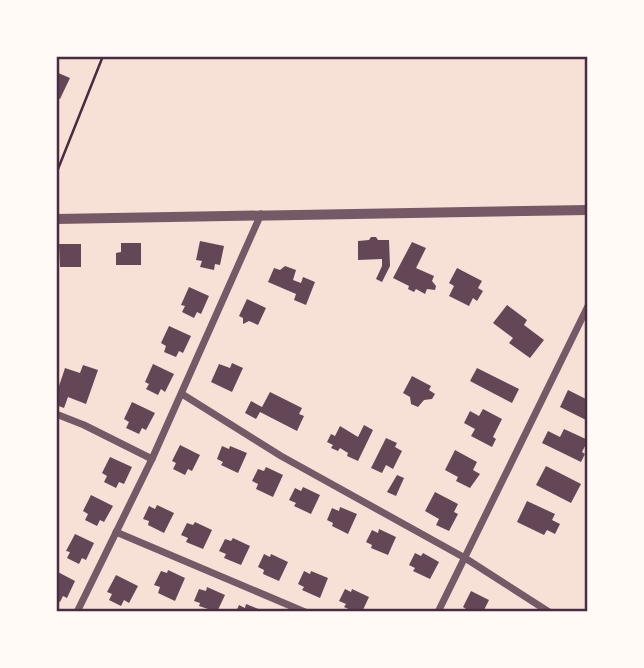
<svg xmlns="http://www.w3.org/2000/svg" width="644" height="668" font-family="Poppins,sans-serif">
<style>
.building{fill:#644757}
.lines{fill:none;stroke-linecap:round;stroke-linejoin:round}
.path{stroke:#4a2c40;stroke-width:2.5}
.minor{stroke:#755966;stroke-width:7}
.tertiary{stroke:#755966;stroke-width:10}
.neatline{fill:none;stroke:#4a2c40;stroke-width:2.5}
</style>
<rect width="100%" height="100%" fill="#f7e1d7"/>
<g class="building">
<polygon points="56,72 70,78 60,99 56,97"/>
<polygon points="371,237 376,237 378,240 389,240 390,266 382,282 376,279 382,266 382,259 358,260 358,241 369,240"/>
<polygon points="200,241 224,246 220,265 215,264 214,270 200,267 202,261 196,260"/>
<polygon points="412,242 426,248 416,268 434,276 432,281 436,286 435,290 427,289 425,294 416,289 414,292 408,289 409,286 393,278"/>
<polygon points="121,243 141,243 141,265 116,265 116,253 121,252"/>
<polygon points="59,244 81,244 81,267 60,267"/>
<polygon points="285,266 296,270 293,280 301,283 303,277 315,282 306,305 294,300 296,294 268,282 274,268 280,270"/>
<polygon points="457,268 482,281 478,288 483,291 477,301 473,298 469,306 449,296 454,286 449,283"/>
<polygon points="189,287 209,296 201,314 197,312 194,318 182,312 185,306 181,305"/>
<polygon points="247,299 266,308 258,325 249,321 243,324 243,318 239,316"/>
<polygon points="507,305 527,320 524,325 544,340 530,358 509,343 513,338 493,323"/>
<polygon points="169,326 191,336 183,353 179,351 176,357 164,352 166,346 161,343"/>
<polygon points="232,363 243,368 232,392 211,382 219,364 230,368"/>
<polygon points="153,364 174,374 165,392 161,389 158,395 146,389 149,384 145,382"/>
<polygon points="83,365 98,370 86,404 68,397 64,408 56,405 56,395 65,368 80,373"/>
<polygon points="477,368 519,389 512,403 470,381"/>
<polygon points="412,376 431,386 429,390 435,394 432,399 424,400 418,407 411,404 410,397 403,393"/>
<polygon points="568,390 588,400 588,421 560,407"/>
<polygon points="270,392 302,408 299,414 304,416 297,431 260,412 256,419 245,413 251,401 262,407"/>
<polygon points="132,402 155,413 146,430 142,428 139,434 126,428 129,422 124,419"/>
<polygon points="483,409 502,419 493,437 496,439 492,447 471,436 475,429 464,423 470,411 479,416"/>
<polygon points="364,425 373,430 358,461 347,456 348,453 340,448 338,451 331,448 333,445 327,442 331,434 335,436 340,426 358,437"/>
<polygon points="564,429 588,440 582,452 585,454 581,462 542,443 548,431 560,437"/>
<polygon points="386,438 397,443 395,447 402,451 393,469 386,465 382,473 371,468"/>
<polygon points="180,445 200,455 192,471 188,469 185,475 173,469 176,463 172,461"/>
<polygon points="222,446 229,449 230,446 247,453 238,473 221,465 223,462 217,459"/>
<polygon points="455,450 477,462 473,470 480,474 470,488 456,481 458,477 445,470"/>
<polygon points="110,457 132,467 124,484 119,482 116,488 104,482 107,476 102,473"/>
<polygon points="546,466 581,484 571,503 536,485"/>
<polygon points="266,467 283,475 273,497 256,489 258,484 252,481 258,469 264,471"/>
<polygon points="397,475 404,478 396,496 387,492"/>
<polygon points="303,487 320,495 311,514 294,506 296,503 289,500 295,488 301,491"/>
<polygon points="435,492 458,504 454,512 458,514 449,531 436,525 439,519 425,511"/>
<polygon points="91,495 113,506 104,522 100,520 97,526 85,520 88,514 83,511"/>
<polygon points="527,501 555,514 552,520 560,524 555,534 547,530 544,535 517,522"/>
<polygon points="157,505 174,513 164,533 148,525 149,521 143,519 149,506 155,509"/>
<polygon points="340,507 357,514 348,534 332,526 333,523 327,520 332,508 339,511"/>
<polygon points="195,522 212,530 203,549 186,542 188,538 181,535 187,523 193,525"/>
<polygon points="379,529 396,537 388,555 371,548 372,545 366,542 372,530 378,533"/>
<polygon points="75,534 94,543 86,560 82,558 79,564 67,558 70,552 66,551"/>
<polygon points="233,538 250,546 241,565 224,558 226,554 219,551 225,539 231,541"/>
<polygon points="415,553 421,556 423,553 439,562 430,579 413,571 415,568 409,565"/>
<polygon points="264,554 270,557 271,554 288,562 279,581 263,574 264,570 258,567"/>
<polygon points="168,570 185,578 175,601 158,593 160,587 154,585 161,571 167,573"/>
<polygon points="56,571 75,581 67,598 63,596 60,602 56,600"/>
<polygon points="304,571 310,574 311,571 328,578 320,598 302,590 304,587 298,584"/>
<polygon points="116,575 138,586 129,603 124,600 121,606 109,600 112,594 107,592"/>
<polygon points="207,587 225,595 217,612 199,606 200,603 194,601 199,589 206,591"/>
<polygon points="345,589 351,592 352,589 369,597 362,612 355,612 344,607 346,604 339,601"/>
<polygon points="471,591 489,600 483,612 464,612 466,609 463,607"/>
<polygon points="246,604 266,612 236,612 239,605 245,608"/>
</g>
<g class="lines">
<polyline class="path" points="56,174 103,56"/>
<g class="minor">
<polyline points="182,394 281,456 465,558 549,612"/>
<polyline points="56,414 84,425 152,459"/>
<polyline points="116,532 305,612"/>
<polyline points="77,612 152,459 261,214"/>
<polyline points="438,612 588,306"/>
</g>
<polyline class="tertiary" points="56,219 588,210"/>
</g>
<rect width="644" height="668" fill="none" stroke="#fffaf5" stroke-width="116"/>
<rect x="58" y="58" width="528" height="552" class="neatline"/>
</svg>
